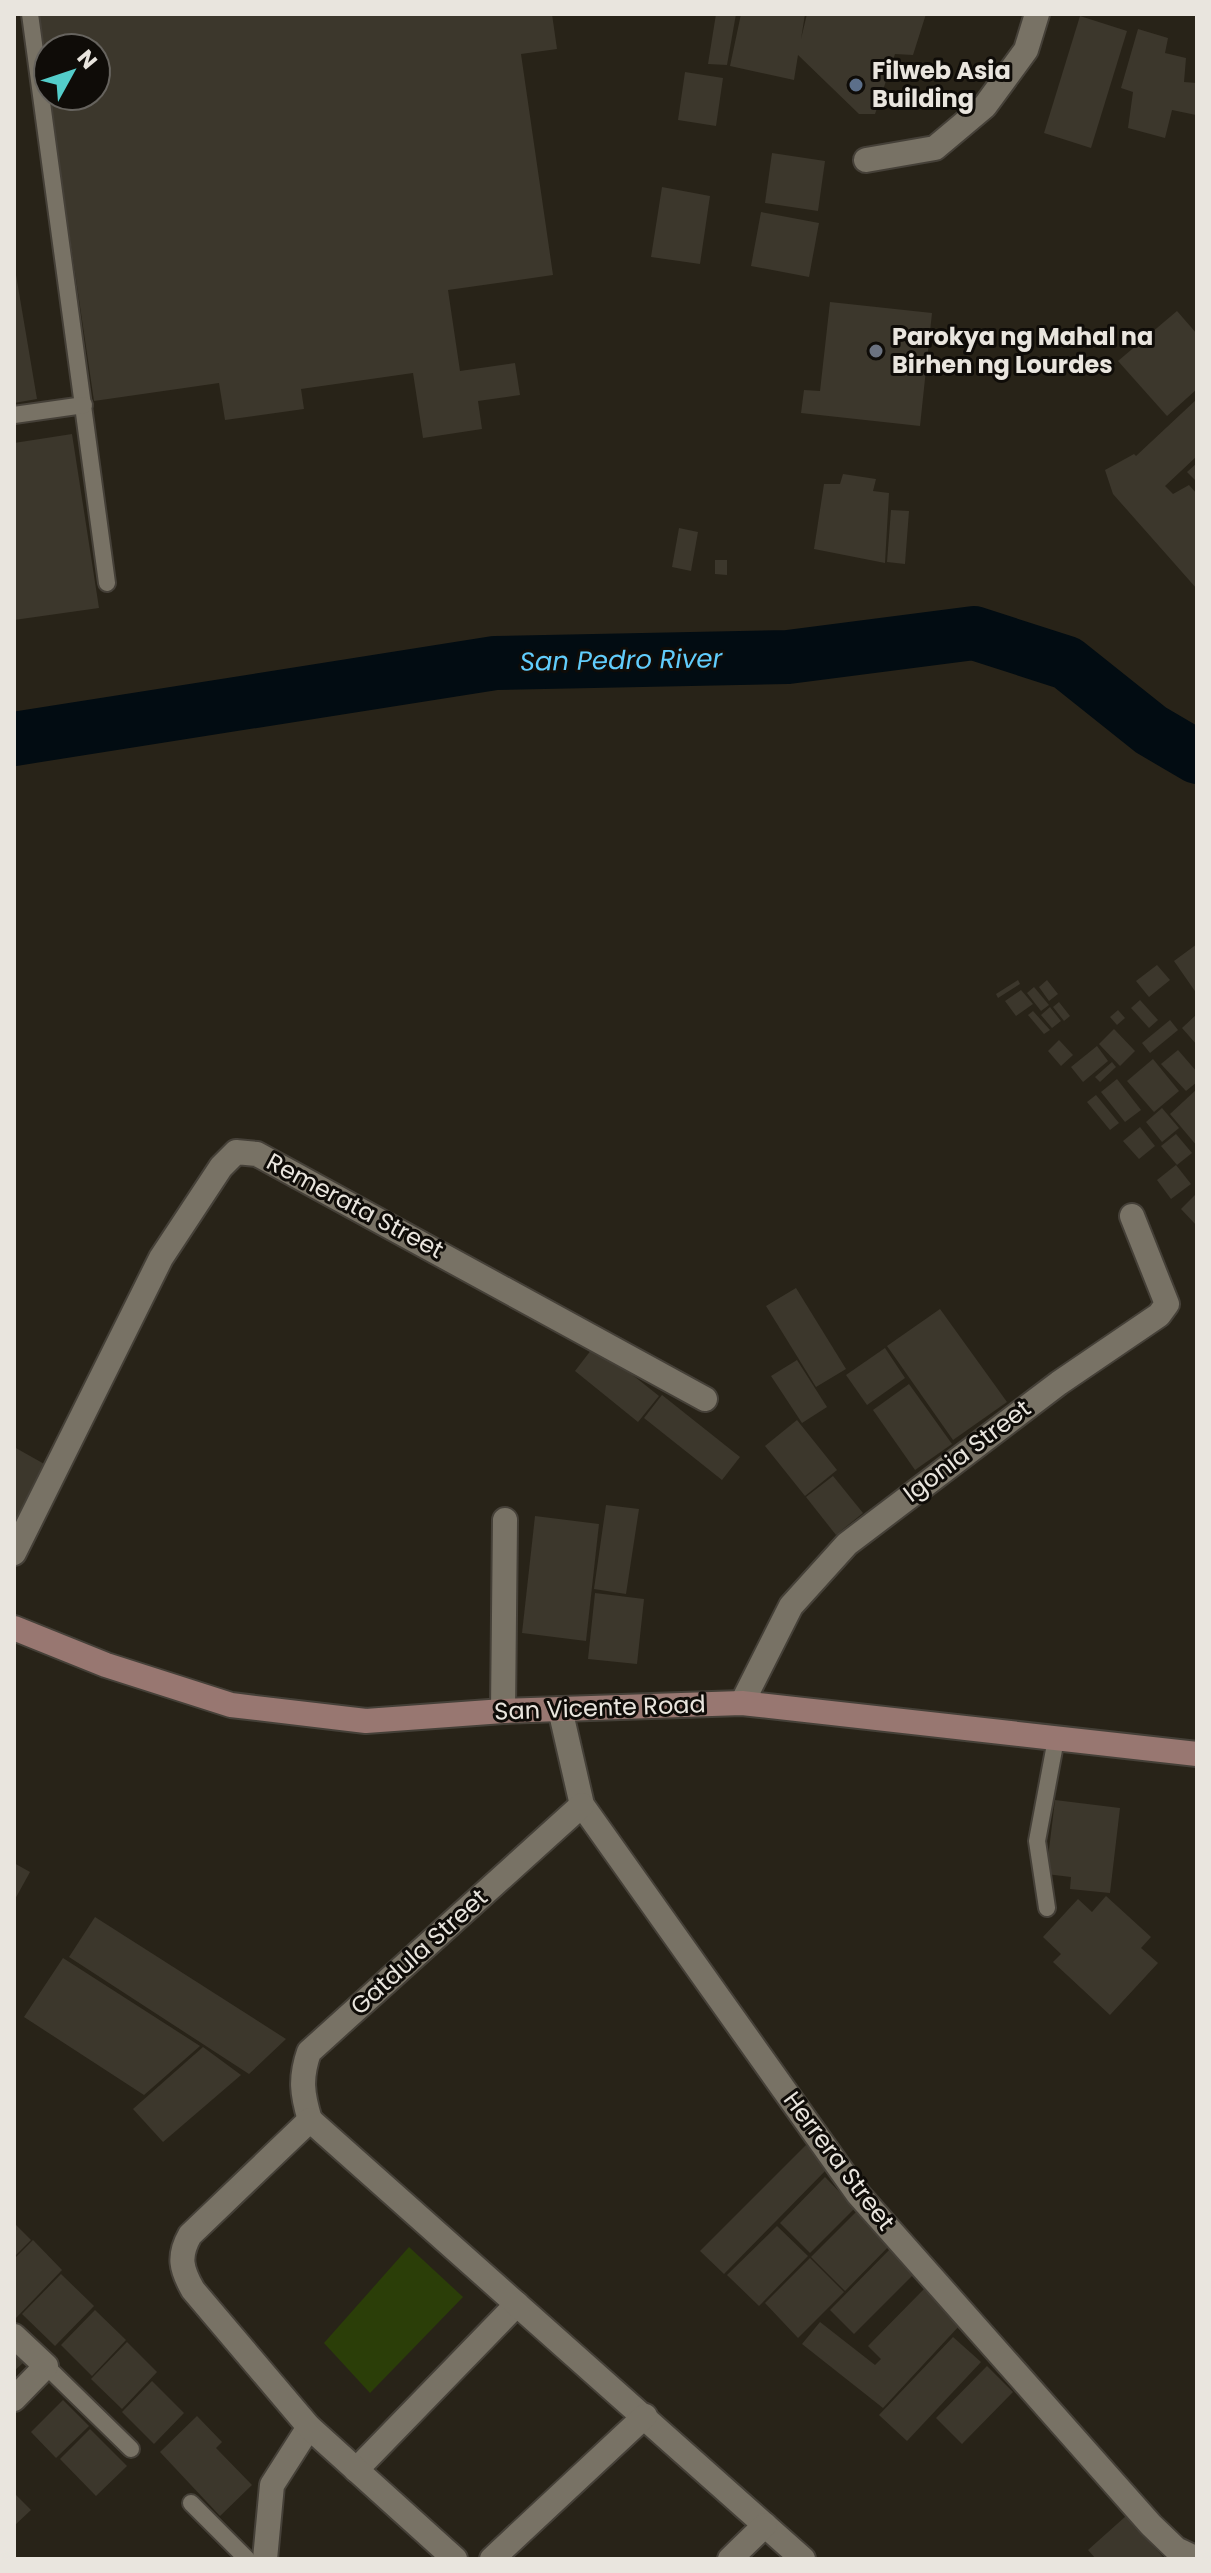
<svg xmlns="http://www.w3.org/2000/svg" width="1211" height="2573" font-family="Poppins,sans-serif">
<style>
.green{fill:#2b3e08}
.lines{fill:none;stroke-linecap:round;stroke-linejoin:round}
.river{stroke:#020c12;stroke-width:54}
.building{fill:#3c372c}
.lane-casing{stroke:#454038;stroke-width:20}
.street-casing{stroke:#454038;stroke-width:28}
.secondary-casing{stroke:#454038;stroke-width:28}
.lane{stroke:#787265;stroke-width:16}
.street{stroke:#787265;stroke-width:24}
.secondary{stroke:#987771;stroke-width:24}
.service-dot{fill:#5c6f8a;stroke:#0f0c08;stroke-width:3}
.worship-dot{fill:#6b7280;stroke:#0f0c08;stroke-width:3}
.labels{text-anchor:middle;stroke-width:6;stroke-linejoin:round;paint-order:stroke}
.poi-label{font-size:24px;font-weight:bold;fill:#e9e5de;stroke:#0f0c08;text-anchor:start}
.street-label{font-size:24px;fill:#e9e5de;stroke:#0f0c08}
.water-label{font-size:26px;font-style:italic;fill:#61cdfc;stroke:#0f0c08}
</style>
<rect width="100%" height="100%" fill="#282318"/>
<polygon class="green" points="409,2247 463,2297 370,2393 324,2343"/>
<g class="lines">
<polyline class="river" points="14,739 495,663 788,657 974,633 1067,663 1151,730 1197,757"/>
</g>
<g class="building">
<polygon points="37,14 552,14 557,49 521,54 553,275 448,290 460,371 515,363 520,395 478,401 482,429 423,438 413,373 301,389 304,409 225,420 219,383 94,401 49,96 96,96 96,48 48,48 46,78"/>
<polygon points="716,14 736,14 727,65 708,64"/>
<polygon points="741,14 805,14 801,39 807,14 926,14 913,55 895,54 875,114 859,114 798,55 794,80 730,66"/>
<polygon points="1080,16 1127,31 1091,148 1044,133"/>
<polygon points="1138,29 1168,38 1165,53 1186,58 1184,82 1197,83 1196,115 1172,110 1165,138 1128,128 1133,92 1121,88"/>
<polygon points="685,72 723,78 716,126 678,120"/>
<polygon points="772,153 825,161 818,211 765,203"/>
<polygon points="662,187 710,196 700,264 651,257"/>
<polygon points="761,212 819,223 809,277 751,266"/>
<polygon points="14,263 37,399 14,403"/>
<polygon points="830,302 932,313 920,426 801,413 804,390 820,391"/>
<polygon points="1177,311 1197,334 1197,389 1167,416 1118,361"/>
<polygon points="1197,399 1197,456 1165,486 1173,494 1189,485 1197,494 1197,589 1113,494 1105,470 1134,454 1136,456"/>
<polygon points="72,434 99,608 14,620 14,443"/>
<polygon points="1197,463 1197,482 1187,472"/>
<polygon points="843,474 876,479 873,491 889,493 885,563 814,549 824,484 840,484"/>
<polygon points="891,510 909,511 905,564 887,562"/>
<polygon points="679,528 698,532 691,571 672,567"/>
<polygon points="715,560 727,560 727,575 715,574"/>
<polygon points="1197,944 1197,994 1174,961"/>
<polygon points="1157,965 1170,980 1149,997 1136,981"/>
<polygon points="1018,980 1020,984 998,998 996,994"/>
<polygon points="1047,980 1058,994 1049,1001 1039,987"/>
<polygon points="1034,987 1049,1005 1041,1011 1027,993"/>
<polygon points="1021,990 1033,1004 1016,1016 1005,1001"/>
<polygon points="1140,1000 1158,1020 1149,1028 1131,1008"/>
<polygon points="1059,1002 1070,1016 1064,1021 1053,1007"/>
<polygon points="1050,1007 1061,1021 1052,1028 1041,1015"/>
<polygon points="1118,1010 1125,1018 1117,1025 1110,1017"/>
<polygon points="1033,1011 1050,1030 1044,1034 1028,1015"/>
<polygon points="1197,1014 1197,1045 1182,1028"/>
<polygon points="1170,1020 1178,1030 1150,1053 1142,1043"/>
<polygon points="1114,1029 1135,1051 1120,1066 1099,1044"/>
<polygon points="1059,1040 1073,1055 1061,1066 1048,1051"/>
<polygon points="1097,1046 1108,1061 1083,1082 1071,1067"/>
<polygon points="1178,1050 1197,1072 1197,1082 1186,1091 1161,1064"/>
<polygon points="1153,1059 1179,1091 1154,1112 1127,1081"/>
<polygon points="1112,1062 1116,1067 1100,1082 1095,1077"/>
<polygon points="1117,1079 1141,1110 1125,1122 1101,1092"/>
<polygon points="1197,1089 1197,1146 1170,1114"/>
<polygon points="1096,1095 1119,1123 1110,1130 1087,1102"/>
<polygon points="1162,1108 1179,1128 1162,1142 1146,1122"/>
<polygon points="1140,1127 1155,1146 1139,1159 1123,1141"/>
<polygon points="1176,1134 1192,1153 1177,1165 1161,1146"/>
<polygon points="1176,1165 1191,1184 1171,1199 1157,1180"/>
<polygon points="1197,1193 1197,1226 1181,1209"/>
<polygon points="796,1288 846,1369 816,1387 766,1306"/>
<polygon points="940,1309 1007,1402 953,1440 887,1346"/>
<polygon points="595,1345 659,1396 638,1422 575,1371"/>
<polygon points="885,1348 905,1378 867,1405 846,1375"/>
<polygon points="797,1360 827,1407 802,1423 771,1376"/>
<polygon points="909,1384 952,1444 915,1470 873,1410"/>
<polygon points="662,1395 740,1457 722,1480 644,1418"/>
<polygon points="797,1420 837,1470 805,1496 765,1446"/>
<polygon points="14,1447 55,1470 14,1544"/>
<polygon points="833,1476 863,1513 836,1535 806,1497"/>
<polygon points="606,1505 639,1509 626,1594 594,1589"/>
<polygon points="535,1516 599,1524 586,1641 522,1633"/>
<polygon points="595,1593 644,1599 637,1664 588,1659"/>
<polygon points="1055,1800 1120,1808 1110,1893 1070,1889 1071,1877 1046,1874"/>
<polygon points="14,1863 30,1872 14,1901"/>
<polygon points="1106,1896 1151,1937 1141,1948 1158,1963 1110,2015 1053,1962 1061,1954 1043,1937 1078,1899 1092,1912"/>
<polygon points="95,1917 286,2039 249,2074 69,1957"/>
<polygon points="63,1958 200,2046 144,2095 24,2017"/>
<polygon points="203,2047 241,2075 163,2142 133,2109"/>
<polygon points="806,2145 829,2167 724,2274 700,2251"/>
<polygon points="825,2177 855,2208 810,2253 780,2223"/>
<polygon points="859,2209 893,2242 845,2291 811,2257"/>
<polygon points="14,2223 31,2240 14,2257"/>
<polygon points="777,2226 808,2256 759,2306 727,2275"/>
<polygon points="33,2240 62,2270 16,2318 14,2259"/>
<polygon points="893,2246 917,2271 854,2334 830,2310"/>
<polygon points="810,2258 844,2292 798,2338 765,2303"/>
<polygon points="61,2274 94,2306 55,2346 22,2314"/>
<polygon points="924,2289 960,2325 883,2408 802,2344 820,2322 875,2365 881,2359 868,2346"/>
<polygon points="95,2310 126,2340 92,2376 61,2345"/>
<polygon points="953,2337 981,2362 907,2441 879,2415"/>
<polygon points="127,2342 157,2372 122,2409 91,2379"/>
<polygon points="14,2353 23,2363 14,2371"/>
<polygon points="987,2366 1013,2392 962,2444 936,2418"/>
<polygon points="152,2381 184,2413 154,2444 122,2412"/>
<polygon points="63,2400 89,2426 56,2458 31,2432"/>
<polygon points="197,2416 222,2442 216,2448 252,2485 220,2516 160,2452"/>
<polygon points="90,2429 127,2466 96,2496 60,2459"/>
<polygon points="14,2493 31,2510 14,2526"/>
<polygon points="1126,2516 1165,2559 1096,2559 1088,2550"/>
</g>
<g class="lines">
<defs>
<g id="lane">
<polyline points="30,14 107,583"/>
<polyline points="14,415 84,405"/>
<polyline points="1047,1908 1037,1841 1056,1739"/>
<polyline points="46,2366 131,2449"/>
<polyline points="191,2503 247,2559"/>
</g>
<g id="street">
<polyline points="866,160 935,148 985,106 1026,50 1037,14"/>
<polyline points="14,1553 161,1258 221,1167 236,1152 257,1154 705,1399"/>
<polyline points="742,1703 791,1606 847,1544 1059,1383 1159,1315 1167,1304 1132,1216"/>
<polyline points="560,1709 582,1805 858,2194 1151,2525 1176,2549 1197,2559"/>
<polyline points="503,1711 505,1520"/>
<path d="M 310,2120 C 302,2094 300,2078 309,2052 L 582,1805"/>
<polyline points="14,2336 46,2366 14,2399"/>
<polyline points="356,2470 517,2304"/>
<polyline points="265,2559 272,2485 309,2427"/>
<path d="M 455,2559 L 309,2427 L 193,2290 C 181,2269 178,2256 190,2235 L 310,2120 L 803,2559"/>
<polyline points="492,2559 645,2416"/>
<polyline points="730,2559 765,2525"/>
</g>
<polyline id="secondary" points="14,1628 106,1665 231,1705 366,1721 503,1711 742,1703 1197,1754"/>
</defs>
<use href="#lane" class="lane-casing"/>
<use href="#street" class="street-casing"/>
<use href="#secondary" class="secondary-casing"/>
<use href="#lane" class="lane"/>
<use href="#street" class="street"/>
<use href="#secondary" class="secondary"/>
</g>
<circle class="service-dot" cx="856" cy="85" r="8"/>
<circle class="worship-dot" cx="876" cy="351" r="8"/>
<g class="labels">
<g class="poi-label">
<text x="872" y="79">Filweb Asia<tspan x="872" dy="28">Building</tspan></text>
<text x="892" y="345">Parokya ng Mahal na<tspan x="892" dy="28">Birhen ng Lourdes</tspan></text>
</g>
<g class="street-label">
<text transform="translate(355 1206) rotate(28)" y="8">Remerata Street</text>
<text transform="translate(967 1451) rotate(-37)" y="8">Igonia Street</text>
<text transform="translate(600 1708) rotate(-2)" y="8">San Vicente Road</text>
<text transform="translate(419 1952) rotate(-42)" y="8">Gatdula Street</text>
<text transform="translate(839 2161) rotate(53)" y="8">Herrera Street</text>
</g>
<g class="water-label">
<text transform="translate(621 660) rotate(-1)" y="9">San Pedro River</text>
</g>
</g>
<rect width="1211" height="2573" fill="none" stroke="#e9e5de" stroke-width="32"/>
<g transform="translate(72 72) rotate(50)"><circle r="38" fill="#0f0c08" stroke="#66635e" stroke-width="2"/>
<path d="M0-6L14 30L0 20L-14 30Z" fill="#53cdca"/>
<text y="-12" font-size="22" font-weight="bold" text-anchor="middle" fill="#e9e5de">N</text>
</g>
</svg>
